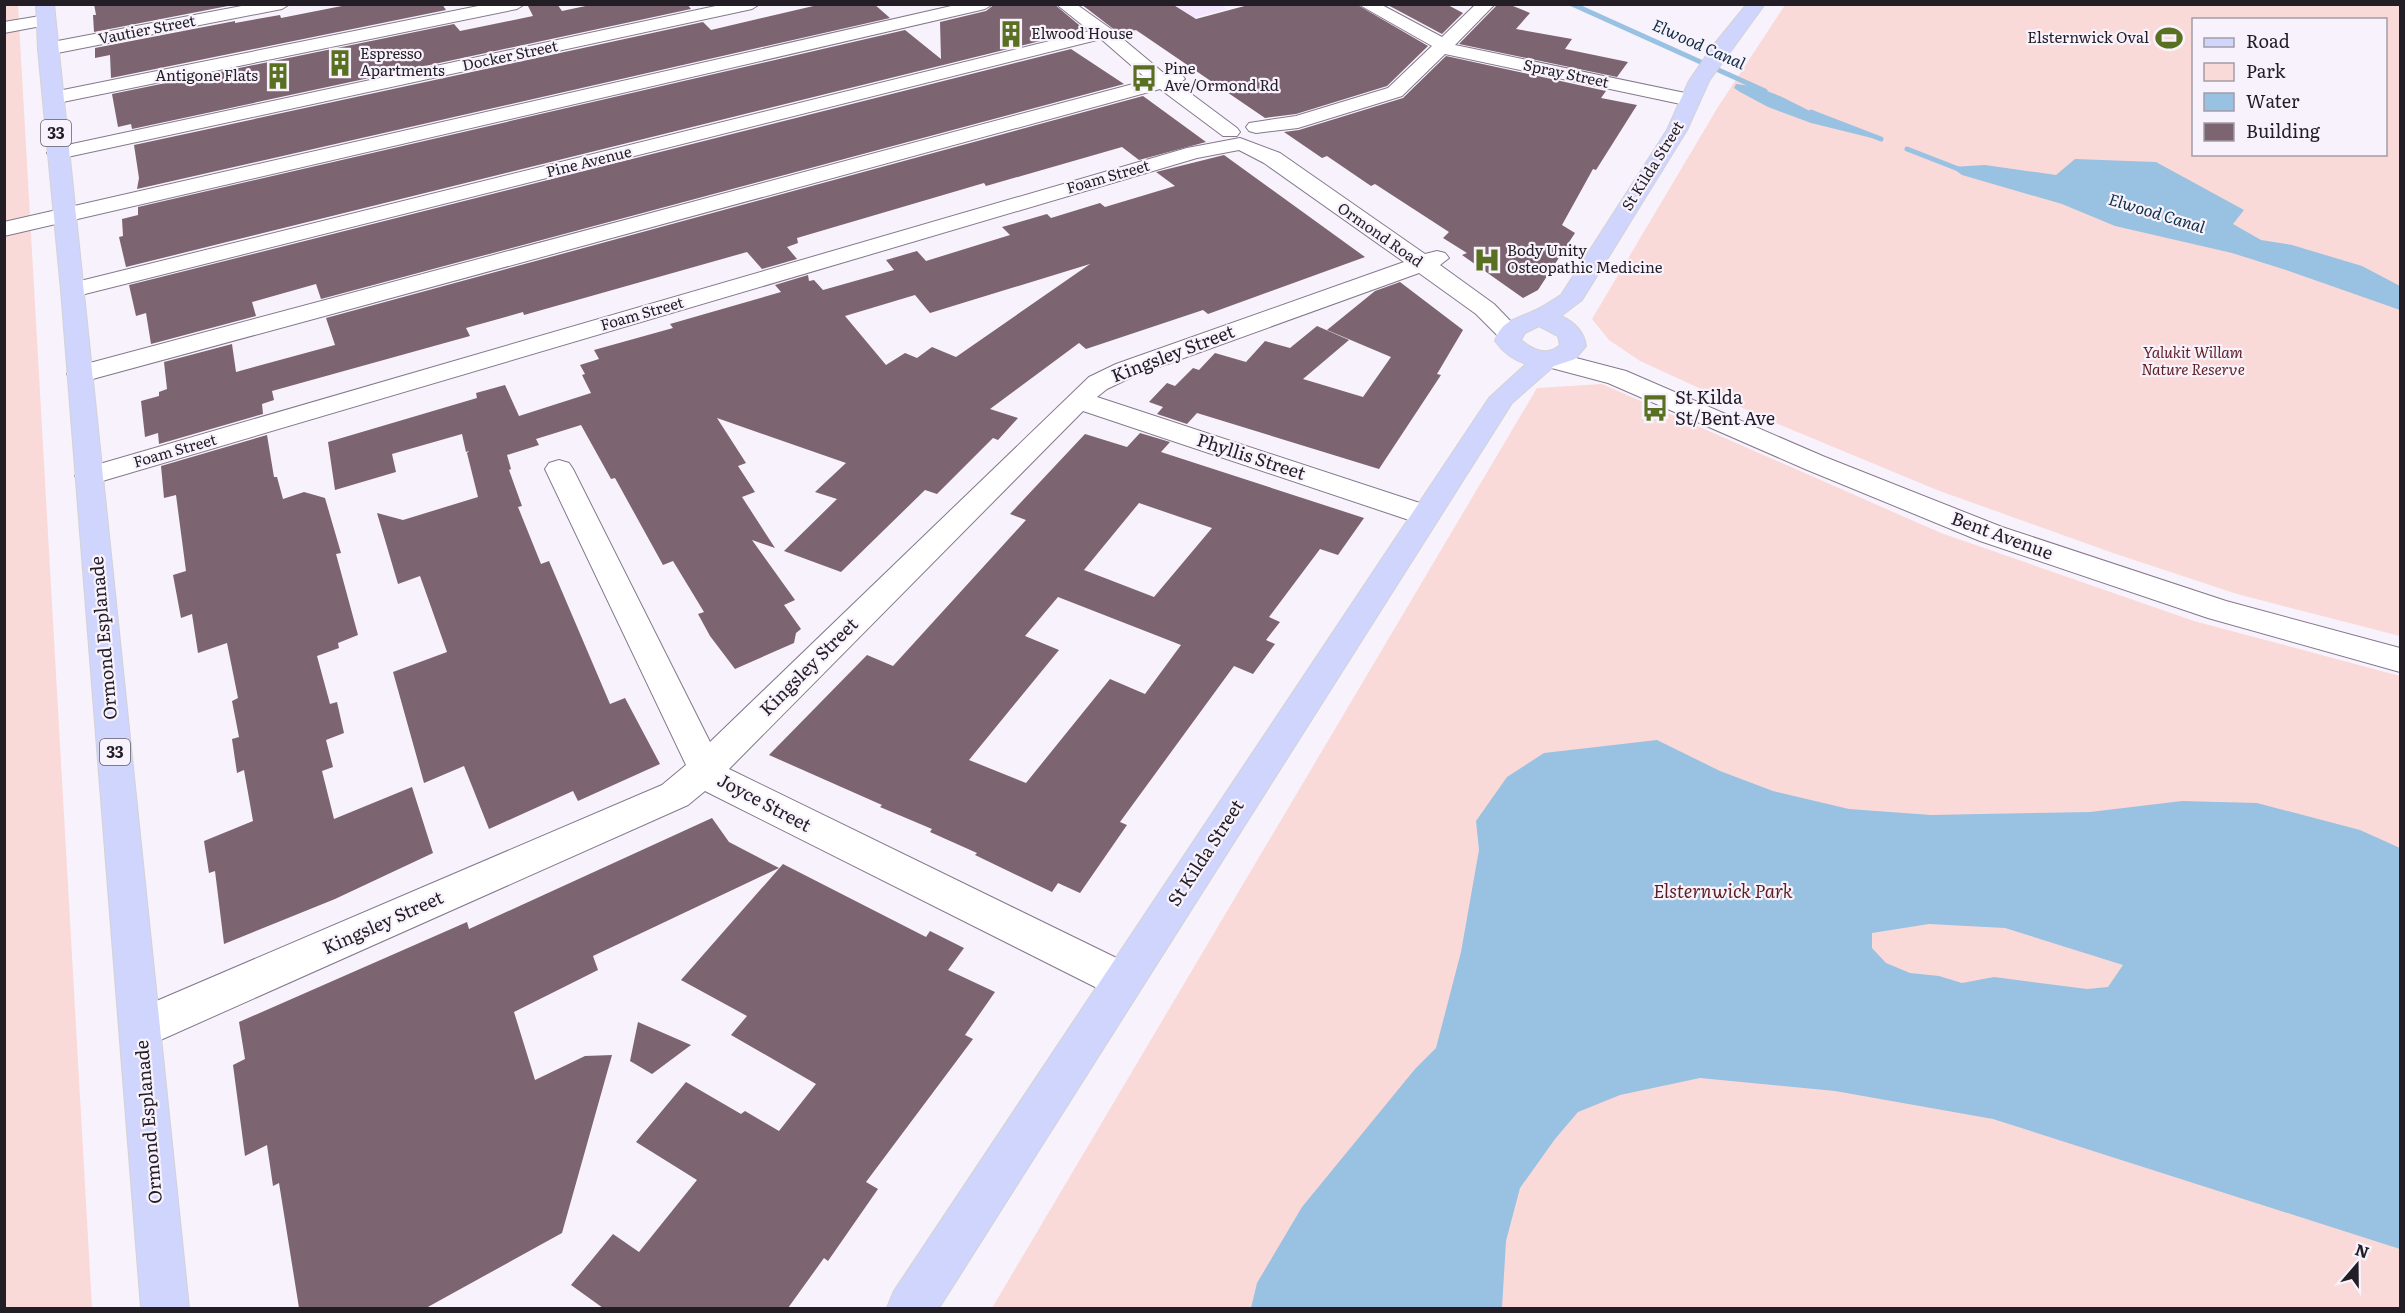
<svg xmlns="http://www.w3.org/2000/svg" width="2405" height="1313" font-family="Literata,serif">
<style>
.built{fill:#f5e6ff}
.green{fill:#fadad8;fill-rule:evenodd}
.water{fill:#99c1e1;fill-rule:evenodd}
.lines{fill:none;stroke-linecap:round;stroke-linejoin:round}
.stream{stroke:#99c1e1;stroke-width:5}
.building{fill:#7c6471;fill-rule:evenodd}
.minor-casing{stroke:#84788d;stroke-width:2}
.major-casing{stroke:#d3d2d4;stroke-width:2}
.minor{fill:#fff;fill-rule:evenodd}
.major{fill:#d0d5fd;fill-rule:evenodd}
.labels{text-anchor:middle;stroke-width:4.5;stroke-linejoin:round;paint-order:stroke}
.far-street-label{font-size:15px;fill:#231e26;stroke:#f8f2fc}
.far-poi-label{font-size:15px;fill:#231e26;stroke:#f8f2fc;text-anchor:start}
.far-park-label{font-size:15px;font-style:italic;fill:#5d1e21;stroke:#f8f2fc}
.far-water-label{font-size:16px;font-style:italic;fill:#0c2c43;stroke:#f8f2fc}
.shield{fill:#f8f2fc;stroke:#635e66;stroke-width:1.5}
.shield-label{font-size:16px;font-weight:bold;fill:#231e26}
.street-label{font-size:18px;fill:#231e26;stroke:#f8f2fc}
.poi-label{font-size:18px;fill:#231e26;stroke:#f8f2fc;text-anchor:start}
.park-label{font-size:18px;font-style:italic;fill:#5d1e21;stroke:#f8f2fc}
</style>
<rect width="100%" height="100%" fill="#f8f2fc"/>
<polygon class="built" points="1220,4 1227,9 1131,34 1088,5"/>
<g class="green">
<polygon points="4,5 18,5 92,1308 5,1308"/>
<path d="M 1785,5 L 2400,5 L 2400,636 L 2237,594 L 2113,553 L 1937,490 L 1773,422 L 1640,361 L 1609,340 L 1592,319 L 1718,107 ZM 2194,20 L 2386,20 L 2386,154 L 2194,154 Z"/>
<polygon points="1602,384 1941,533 2194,621 2400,676 2400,1308 992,1308 1537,388"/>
</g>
<g class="water">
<path d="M 1736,84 C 1773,87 1799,108 1833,122 C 1846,127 1862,127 1872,138 L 1811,123 L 1768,107 L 1740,92 L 1734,88 Z"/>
<polygon points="2075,159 2156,162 2244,210 2233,224 2261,240 2292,245 2362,266 2400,286 2400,310 2286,270 2232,253 2115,226 2062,204 1962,175 1951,167 1985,165 2056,175"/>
<path d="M 1657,740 L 1720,771 L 1773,791 L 1849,809 L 1931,815 L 2090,812 L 2182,801 L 2257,803 L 2360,830 L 2400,848 L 2400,1249 L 1993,1119 L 1835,1091 L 1700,1078 L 1620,1095 L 1578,1112 L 1555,1139 L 1520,1188 L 1506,1241 L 1502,1308 L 1251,1308 L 1257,1283 L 1302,1207 L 1415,1069 L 1436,1048 L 1461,952 L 1479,850 L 1476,821 L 1507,777 L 1544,753 ZM 1929,924 L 2005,928 L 2123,965 L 2108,987 L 2087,989 L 1994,977 L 1962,983 L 1939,976 L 1910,973 L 1886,963 L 1872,948 L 1872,933 Z"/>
</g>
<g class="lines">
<g class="stream">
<polyline points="1572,4 1765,91"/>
<polyline points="1811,112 1881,139"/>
<polyline points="1907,149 1961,170"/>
</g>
</g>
<g class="building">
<polygon points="94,4 233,4 233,5 94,32 93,15 96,15"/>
<polygon points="352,4 442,4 446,10 111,78 110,55 95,58 95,48 235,21 235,23 280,15 281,18"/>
<polygon points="527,4 557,4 562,11 595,4 687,4 691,9 132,129 131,124 118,127 112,94 454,24 460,31 533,16"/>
<polygon points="822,4 874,4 890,18 137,189 139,178 134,145 703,22 711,30"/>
<polygon points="995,4 1054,4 1085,30 126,267 119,237 123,236 122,219 138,215 138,207 905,30 941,59 940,22 986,11"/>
<polygon points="1081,4 1172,4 1196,19 1252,4 1356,4 1428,46 1387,86 1296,114 1265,118 1136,30 1120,34"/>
<polygon points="1386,4 1446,4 1463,13 1442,34"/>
<polygon points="1498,4 1508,4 1530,13 1516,29 1572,39 1565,49 1628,62 1617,77 1459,44"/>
<polygon points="1071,49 1124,84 321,299 316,284 252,302 256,316 151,344 146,313 136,316 129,285"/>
<polygon points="1446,56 1606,91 1601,98 1637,105 1596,170 1593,169 1562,225 1575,233 1538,290 1523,298 1462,255 1467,253 1443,238 1449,232 1375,184 1371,186 1327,156 1322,158 1284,132 1299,130 1403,98"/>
<polygon points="1143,96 1206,142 1139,160 1122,147 986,186 984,183 797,238 798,243 787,247 797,259 762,269 747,252 524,315 523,312 466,328 470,336 272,391 274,400 262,404 263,414 159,444 158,433 145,437 141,401 159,396 159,392 167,389 164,362 232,344 236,372 335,345 326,318"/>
<path d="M 1224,155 L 1365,257 L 1208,314 L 1203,310 L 1086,349 L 1079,343 L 990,409 L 1018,418 L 998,440 L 993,438 L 937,494 L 925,490 L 841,572 L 784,551 L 837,499 L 815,492 L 846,463 L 717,418 L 746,463 L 738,466 L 755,492 L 742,497 L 775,548 L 752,540 L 795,600 L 784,605 L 801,629 L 796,633 L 794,643 L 735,669 L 710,636 L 698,614 L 704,612 L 673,561 L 663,565 L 615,478 L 611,479 L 581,425 L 536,439 L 539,445 L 507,455 L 511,469 L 509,470 L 522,506 L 518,507 L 541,564 L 549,561 L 610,704 L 625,698 L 660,764 L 578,801 L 573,791 L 489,829 L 464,766 L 424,783 L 393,672 L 447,652 L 420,576 L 398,584 L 377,513 L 403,520 L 478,497 L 467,453 L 469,451 L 466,452 L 462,434 L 392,454 L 396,472 L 335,490 L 328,442 L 477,398 L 476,393 L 505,385 L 519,416 L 591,393 L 582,375 L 585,374 L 580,365 L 599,359 L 594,350 L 673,328 L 670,324 L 781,292 L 775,285 L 808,275 L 809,281 L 814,280 L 823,290 L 894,270 L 886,260 L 917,251 L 926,261 L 1010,235 L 1002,227 L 1047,214 L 1051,218 L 1100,203 L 1105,207 L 1175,186 L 1156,172 ZM 1090,264 L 956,357 L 932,347 L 917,358 L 905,353 L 886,365 L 845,316 L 915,295 L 930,313 Z"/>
<polygon points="1400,282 1463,330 1437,374 1441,375 1379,469 1197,413 1187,424 1157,414 1163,407 1149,402 1167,383 1175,386 1193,368 1199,370 1215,353 1246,362 1265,341 1290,348 1317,326 1349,340 1303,379 1363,397 1391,357 1327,330 1375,291"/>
<path d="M 1140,433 L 1170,442 L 1161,452 L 1364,518 L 1338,555 L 1320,549 L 1269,617 L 1280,622 L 1266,640 L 1275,644 L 1253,674 L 1234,666 L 1120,822 L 1127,825 L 1080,893 L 1058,883 L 1052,892 L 975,855 L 977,853 L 930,832 L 932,829 L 880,807 L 882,805 L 769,755 L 867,655 L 893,666 L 1026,520 L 1010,514 L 1085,434 L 1127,447 ZM 1139,503 L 1212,528 L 1154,597 L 1084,570 ZM 1058,597 L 1181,645 L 1145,694 L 1110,679 L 1026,783 L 969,760 L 1059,650 L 1025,636 Z"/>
<polygon points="267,435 274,477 277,477 283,499 304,492 325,498 341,553 336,554 358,635 338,643 339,648 317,656 330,704 337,702 344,733 326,740 333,767 322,771 334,819 412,787 433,853 335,899 224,944 215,871 209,873 204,841 253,821 244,770 237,773 232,739 239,737 232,701 238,698 227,643 198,653 192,614 181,618 173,575 186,571 176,495 164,498 161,466"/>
<polygon points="712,818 729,842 779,868 593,956 598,970 514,1012 535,1080 585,1056 612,1055 562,1233 426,1308 299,1308 279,1183 273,1186 267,1145 245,1156 233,1065 245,1059 239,1022 467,922 469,929"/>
<polygon points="783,864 926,937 930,931 964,948 948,970 995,992 965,1035 973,1039 866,1182 878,1189 828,1261 824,1258 788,1308 603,1308 571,1285 613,1234 639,1252 697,1180 636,1142 686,1082 741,1114 745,1111 779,1131 816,1084 731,1035 747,1016 681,980"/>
<polygon points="638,1022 691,1045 652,1074 630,1061"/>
</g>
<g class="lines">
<defs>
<g id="minor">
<polygon points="252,4 290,4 282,9 47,55 38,49 47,43"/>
<polygon points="488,4 525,4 517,9 53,104 46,102 43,98 46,94 53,92"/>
<polygon points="725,4 760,4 752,9 58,159 51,157 47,153 51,149 58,147"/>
<polygon points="960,4 993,4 985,9 4,236 4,222"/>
<polygon points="1056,4 1076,4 1111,29 1166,75 1182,75 1185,79 1178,84 1237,128 1240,132 1237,136 1223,136 1160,89 89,380 80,382 71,380 67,374 71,368 1148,80 1101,39 73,297 64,295 61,290 64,285 1090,31"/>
<polygon points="1358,4 1380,4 1442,37 1476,4 1495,4 1455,45 1690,94 1697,96 1700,100 1697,104 1690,106 1445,54 1402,96 1298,128 1256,133 1249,131 1246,127 1249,123 1296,116 1388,88 1432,46"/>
<polygon points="46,15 52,16 55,20 52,24 4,33 4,22"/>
<polygon points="1240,138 1280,153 1425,254 1437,251 1445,253 1449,258 1440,265 1494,304 1523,334 1519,339 1510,342 1501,339 1476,314 1419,273 1134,376 1107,389 1097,397 1435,508 1440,515 1435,522 1425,525 1415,522 1083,411 729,769 1137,968 1143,981 1137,994 1123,999 1109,994 705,791 688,805 156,1042 141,1047 126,1042 120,1028 126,1014 662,785 686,765 545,469 549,463 559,460 569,463 573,469 710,742 1089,377 1116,364 1404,262 1264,163 1239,150 1197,158 99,482 89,485 79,482 75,476 79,470 1187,148"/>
<polygon points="1553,352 1626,371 1825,457 2002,527 2226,601 2400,648 2400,672 2208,618 1980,541 1805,469 1608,383 1544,366 1540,360 1544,354"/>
</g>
<g id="major">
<polygon points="36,4 54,4 189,1308 141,1308 61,290 38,49"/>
<path d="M 1747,4 L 1765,4 L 1709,81 L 1687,130 L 1582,300 L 1561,316 C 1574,322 1584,331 1586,346 L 1575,359 L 1554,366 L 1512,403 L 939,1308 L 887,1308 L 894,1291 L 1489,398 L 1526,364 C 1513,360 1503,352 1495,341 C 1502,319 1518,319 1536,310 C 1544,306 1553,300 1561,295 L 1667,130 L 1689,81 L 1712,47 ZM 1539,326 L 1558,336 L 1560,345 C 1547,357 1533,350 1521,340 L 1525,333 Z"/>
</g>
</defs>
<use href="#minor" class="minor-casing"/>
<use href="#major" class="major-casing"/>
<use href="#minor" class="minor"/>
<use href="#major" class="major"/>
</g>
<defs>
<symbol id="building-bare" viewBox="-9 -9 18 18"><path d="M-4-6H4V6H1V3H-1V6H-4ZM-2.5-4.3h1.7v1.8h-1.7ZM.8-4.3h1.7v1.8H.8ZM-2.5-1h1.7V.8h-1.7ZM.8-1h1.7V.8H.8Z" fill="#5a7021" stroke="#f8f2fc" stroke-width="2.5" paint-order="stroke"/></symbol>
<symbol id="stadium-bare" viewBox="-9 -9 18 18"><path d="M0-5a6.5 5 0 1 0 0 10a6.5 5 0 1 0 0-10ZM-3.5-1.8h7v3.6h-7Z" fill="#5a7021" stroke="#f8f2fc" stroke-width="2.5" paint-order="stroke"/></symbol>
<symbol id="bus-bare" viewBox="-9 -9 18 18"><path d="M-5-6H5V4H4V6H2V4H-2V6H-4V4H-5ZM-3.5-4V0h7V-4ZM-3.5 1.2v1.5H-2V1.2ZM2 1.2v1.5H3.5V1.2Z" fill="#5a7021" stroke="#f8f2fc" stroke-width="2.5" paint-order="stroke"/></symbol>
<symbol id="hospital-bare" viewBox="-9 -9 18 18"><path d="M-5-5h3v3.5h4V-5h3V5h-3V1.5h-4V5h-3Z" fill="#5a7021" stroke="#f8f2fc" stroke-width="2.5" paint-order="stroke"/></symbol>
</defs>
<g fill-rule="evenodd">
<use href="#building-bare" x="992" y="15" width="38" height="38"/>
<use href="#stadium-bare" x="2150" y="19" width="38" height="38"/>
<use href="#building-bare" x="321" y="44" width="38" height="38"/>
<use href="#building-bare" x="259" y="57" width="38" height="38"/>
<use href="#bus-bare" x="1125" y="59" width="38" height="38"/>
<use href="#hospital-bare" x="1468" y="241" width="38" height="38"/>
<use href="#bus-bare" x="1636" y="389" width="38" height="38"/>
</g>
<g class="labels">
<g class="far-street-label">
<text transform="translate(147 30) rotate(-11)" y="5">Vautier Street</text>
<text transform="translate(510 56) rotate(-12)" y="5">Docker Street</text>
<text transform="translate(1566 74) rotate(12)" y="5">Spray Street</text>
<text transform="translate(589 162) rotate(-14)" y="5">Pine Avenue</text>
<text transform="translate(1653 166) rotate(-58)" y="5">St Kilda Street</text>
<text transform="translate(1108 177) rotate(-16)" y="5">Foam Street</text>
<text transform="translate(1380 235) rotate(35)" y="5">Ormond Road</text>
<text transform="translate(642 314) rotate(-16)" y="5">Foam Street</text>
<text transform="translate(175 451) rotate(-16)" y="5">Foam Street</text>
</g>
<g class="far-poi-label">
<text x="1031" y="39">Elwood House</text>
<text x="2149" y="43" text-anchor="end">Elsternwick Oval</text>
<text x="360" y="59">Espresso<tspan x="360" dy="17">Apartments</tspan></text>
<text x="1164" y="74">Pine<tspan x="1164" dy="17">Ave/Ormond Rd</tspan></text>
<text x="258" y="81" text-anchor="end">Antigone Flats</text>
<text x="1507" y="256">Body Unity<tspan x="1507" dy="17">Osteopathic Medicine</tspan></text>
</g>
<g class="far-park-label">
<text x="2193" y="358">Yalukit Willam<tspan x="2193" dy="17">Nature Reserve</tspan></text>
</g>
<g class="far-water-label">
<text transform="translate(1699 44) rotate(24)" y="6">Elwood Canal</text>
<text transform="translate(2157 213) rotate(17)" y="6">Elwood Canal</text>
</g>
<g class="shield">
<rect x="41" y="120" width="30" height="26" rx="4.5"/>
<rect x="100" y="739" width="30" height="26" rx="4.5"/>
</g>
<g class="shield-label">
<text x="56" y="139">33</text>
<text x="115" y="758">33</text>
</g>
<g class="street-label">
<text transform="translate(1173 354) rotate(-21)" y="6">Kingsley Street</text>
<text transform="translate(1251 457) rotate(18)" y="6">Phyllis Street</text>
<text transform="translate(2002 536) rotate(20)" y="6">Bent Avenue</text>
<text transform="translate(104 638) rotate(-95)" y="6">Ormond Esplanade</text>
<text transform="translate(809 667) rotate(-45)" y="6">Kingsley Street</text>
<text transform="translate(764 803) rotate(28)" y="6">Joyce Street</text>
<text transform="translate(1206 853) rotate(-57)" y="6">St Kilda Street</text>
<text transform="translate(383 923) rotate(-24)" y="6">Kingsley Street</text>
<text transform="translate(149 1122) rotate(-95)" y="6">Ormond Esplanade</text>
</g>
<g class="poi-label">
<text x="1675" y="404">St Kilda<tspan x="1675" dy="21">St/Bent Ave</tspan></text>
</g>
<g class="park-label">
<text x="1723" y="898">Elsternwick Park</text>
</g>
</g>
<rect width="2405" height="1313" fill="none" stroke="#231e26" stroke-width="12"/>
<rect x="2192" y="18" width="195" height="138" fill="#f8f2fc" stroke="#a39da6" stroke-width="1.5"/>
<rect x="2204" y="38" width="30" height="9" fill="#d0d5fd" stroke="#a39da6" stroke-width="1.5"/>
<text x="2246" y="48" font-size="18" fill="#231e26">Road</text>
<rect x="2204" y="63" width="30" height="18" fill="#fadad8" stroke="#a39da6" stroke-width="1.5"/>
<text x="2246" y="78" font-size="18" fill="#231e26">Park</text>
<rect x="2204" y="93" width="30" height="18" fill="#99c1e1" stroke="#a39da6" stroke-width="1.5"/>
<text x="2246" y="108" font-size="18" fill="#231e26">Water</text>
<rect x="2204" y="123" width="30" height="18" fill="#7c6471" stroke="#a39da6" stroke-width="1.5"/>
<text x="2246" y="138" font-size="18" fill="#231e26">Building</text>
<g transform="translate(2357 1265) rotate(20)" stroke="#f8f2fc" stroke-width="4.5" paint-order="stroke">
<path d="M0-4.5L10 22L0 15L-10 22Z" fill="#231e26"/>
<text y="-9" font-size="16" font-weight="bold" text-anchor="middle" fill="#231e26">N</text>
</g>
</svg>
